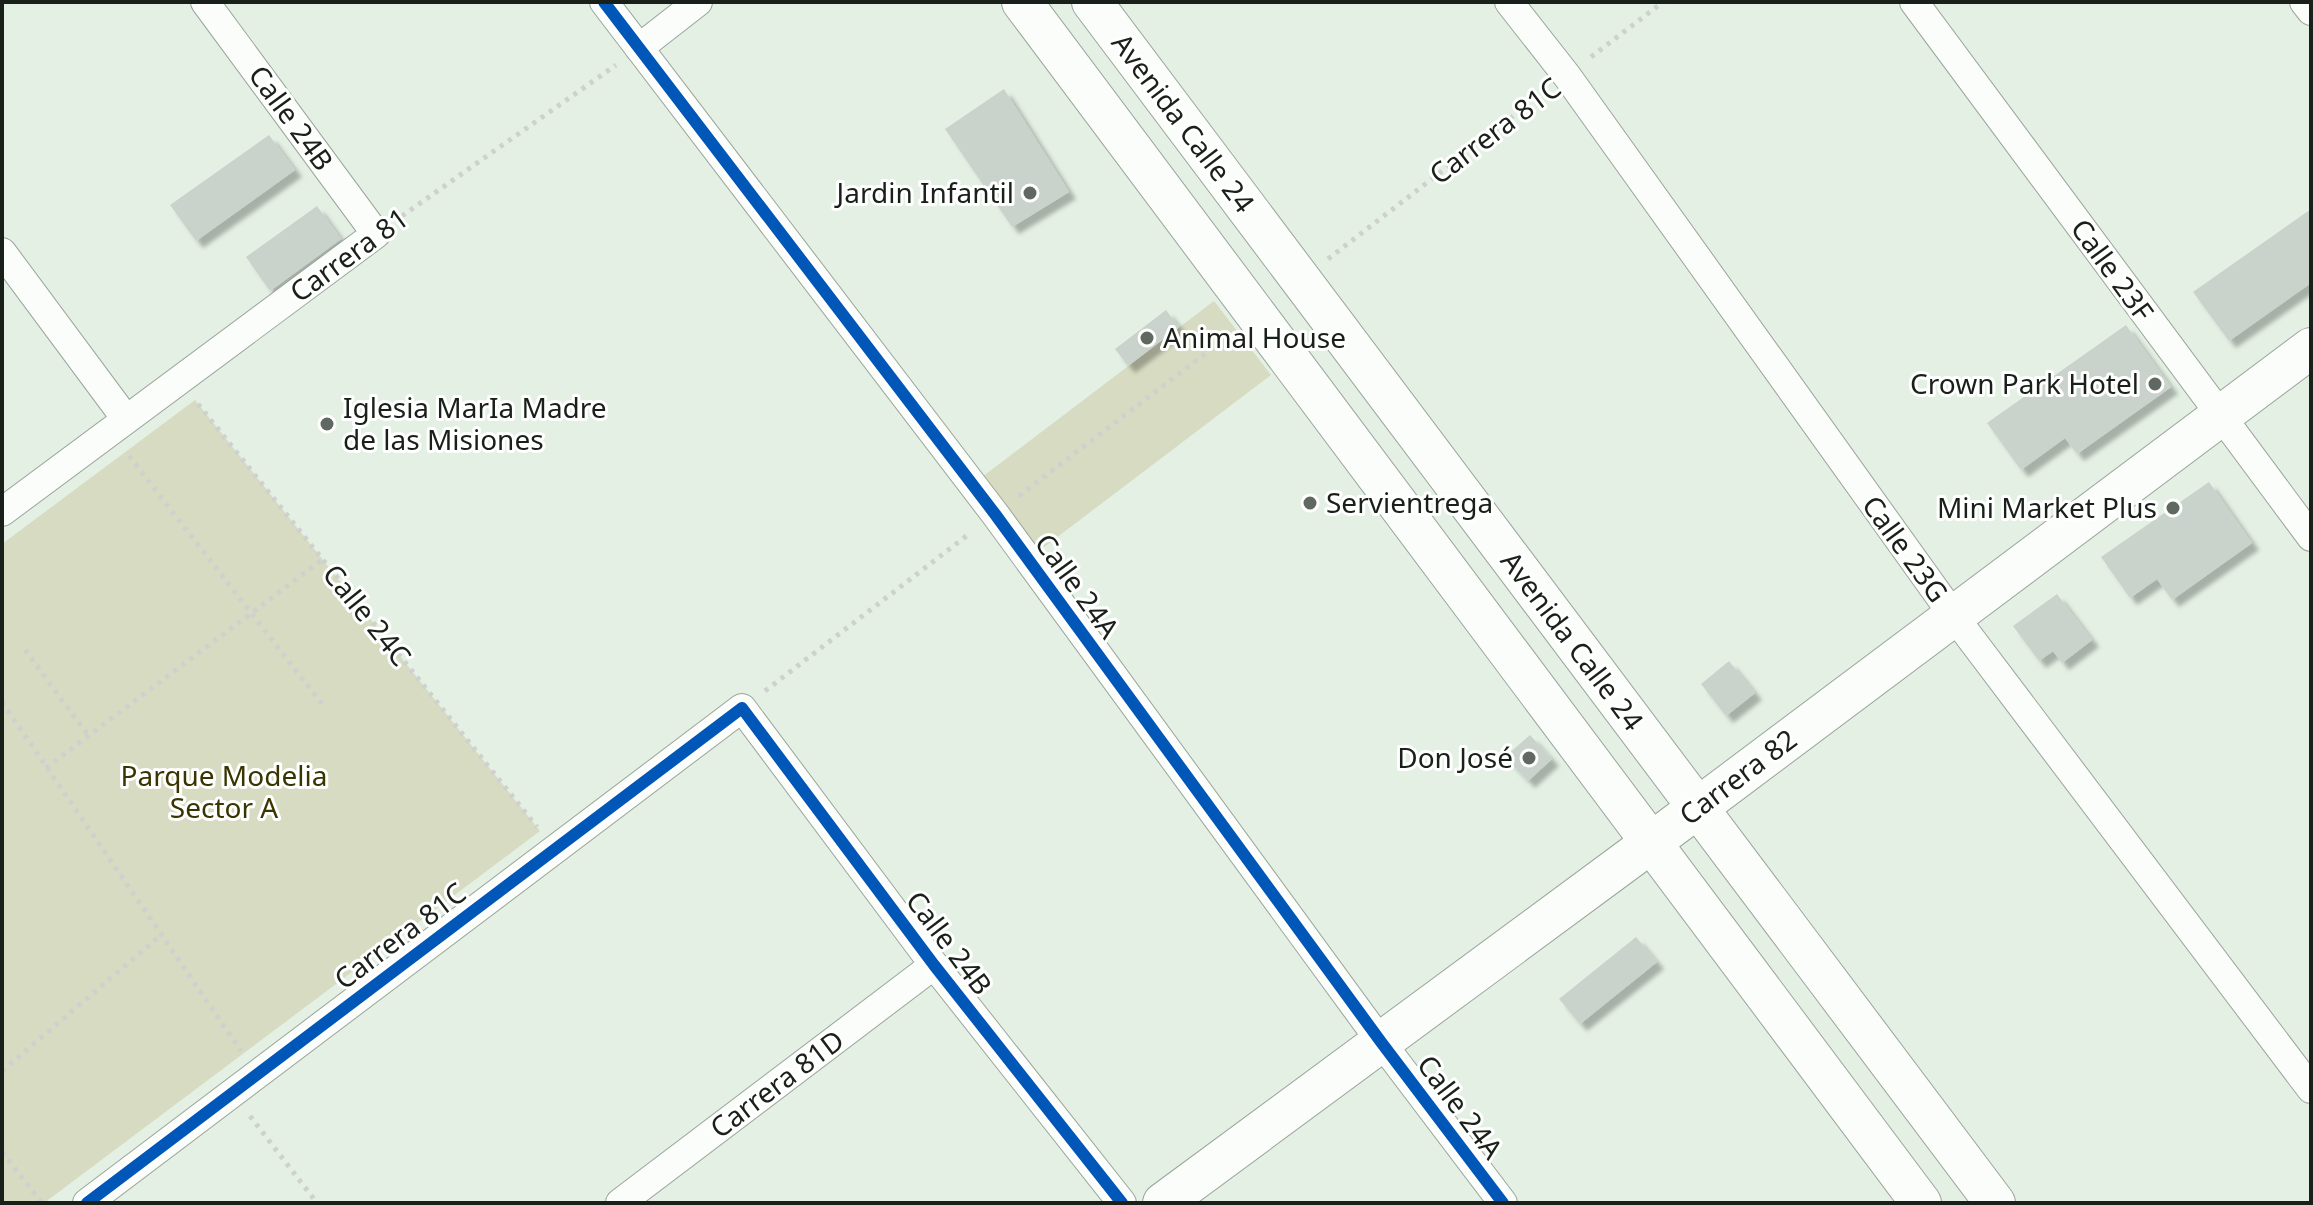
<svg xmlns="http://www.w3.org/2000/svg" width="2313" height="1205" font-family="'Noto Sans',sans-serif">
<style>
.green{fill:#d7dbc1}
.building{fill:#c9d3cc;filter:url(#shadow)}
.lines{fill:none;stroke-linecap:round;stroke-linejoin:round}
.street-casing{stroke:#9ba49b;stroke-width:30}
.secondary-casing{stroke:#9ba49b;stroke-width:42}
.path{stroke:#cfd1cf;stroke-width:5;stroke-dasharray:4 6;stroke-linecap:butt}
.street{stroke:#fbfdfb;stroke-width:28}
.secondary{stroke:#fbfdfb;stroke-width:40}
.cycleway-casing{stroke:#fff;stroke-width:17}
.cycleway{stroke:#0057b8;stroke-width:12}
.poi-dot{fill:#606960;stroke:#fff;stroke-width:3}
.labels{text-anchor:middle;stroke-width:6;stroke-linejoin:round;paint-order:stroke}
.street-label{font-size:28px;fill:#192019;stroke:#fff}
.poi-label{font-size:28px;fill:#192019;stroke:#fff;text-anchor:end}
.park-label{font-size:28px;fill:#393501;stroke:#fff}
</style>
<defs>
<filter id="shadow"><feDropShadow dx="7" dy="7" stdDeviation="2" flood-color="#0004"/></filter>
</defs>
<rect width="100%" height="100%" fill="#e4f0e4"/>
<g class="green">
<polygon points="1214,301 1271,375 1035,554 978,480"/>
<polygon points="195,400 540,831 44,1203 2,1203 2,544"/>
</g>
<g class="building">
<polygon points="1004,89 1069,192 1012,227 945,129"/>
<polygon points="269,135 295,170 196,241 170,205"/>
<polygon points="317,206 341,239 270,291 246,257"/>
<polygon points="2311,209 2311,283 2229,341 2193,292"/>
<polygon points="1166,310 1179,327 1128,366 1115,349"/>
<polygon points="2126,325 2171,387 2077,454 2065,438 2021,470 1987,423"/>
<polygon points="2209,482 2252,543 2172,600 2157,579 2130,598 2101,557"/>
<polygon points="2057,594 2092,640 2062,663 2053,651 2039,661 2013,626"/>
<polygon points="1729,661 1755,693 1726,716 1701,684"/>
<polygon points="1530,735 1552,759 1528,781 1505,757"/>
<polygon points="1636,937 1657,962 1580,1024 1559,999"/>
</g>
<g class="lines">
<defs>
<g id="street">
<polyline points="604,2 995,514 1381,1042 1503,1203"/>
<polyline points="1509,2 1567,76 1953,615 2311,1089"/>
<polyline points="1914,2 2311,537"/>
<polyline points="2304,2 2311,11"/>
<polyline points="639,48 698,2"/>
<polyline points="2,252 126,419"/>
<polyline points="2,512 376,234 205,2"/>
<polyline points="87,1203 742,708 934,965 1122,1203"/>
<polyline points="620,1203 934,965"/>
</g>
<g id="secondary">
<polyline points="1022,2 1921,1203"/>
<polyline points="1092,2 1995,1203"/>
<polyline points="1163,1203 1652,842 2311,348"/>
</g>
</defs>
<use href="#street" class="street-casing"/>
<use href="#secondary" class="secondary-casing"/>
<g class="path">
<polyline points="1591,57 1663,2"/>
<polyline points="402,216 616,65"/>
<polyline points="1328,259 1542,94"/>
<polyline points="198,404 537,827"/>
<polyline points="129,456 322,704"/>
<polyline points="1019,496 1227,337"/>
<polyline points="25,650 88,735"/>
<polyline points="765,691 969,534"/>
<polyline points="2,702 241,1051"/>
<polyline points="46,768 323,559"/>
<polyline points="2,1071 161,935"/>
<polyline points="250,1116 317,1203"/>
<polyline points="2,1152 42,1203"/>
</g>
<use href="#street" class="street"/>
<use href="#secondary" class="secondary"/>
<defs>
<g id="cycleway">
<polyline points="604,2 995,514 1381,1042 1503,1203"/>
<polyline points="87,1203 742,708 934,965 1122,1203"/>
</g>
</defs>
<use href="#cycleway" class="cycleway-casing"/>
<use href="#cycleway" class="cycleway"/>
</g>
<g class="poi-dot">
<circle cx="1030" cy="193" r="8"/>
<circle cx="1147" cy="338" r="8"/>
<circle cx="2155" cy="384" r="8"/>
<circle cx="327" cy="424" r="8"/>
<circle cx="1310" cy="503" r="8"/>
<circle cx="2173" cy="508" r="8"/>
<circle cx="1529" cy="758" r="8"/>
</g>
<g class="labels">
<g class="street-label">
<text transform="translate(291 118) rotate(54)" y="10">Calle 24B</text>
<text transform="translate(1183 123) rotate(53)" y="10">Avenida Calle 24</text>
<text transform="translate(1495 131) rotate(-37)" y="10">Carrera 81C</text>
<text transform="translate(349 255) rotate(-36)" y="10">Carrera 81</text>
<text transform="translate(2112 270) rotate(54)" y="10">Calle 23F</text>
<text transform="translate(1905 549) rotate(54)" y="10">Calle 23G</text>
<text transform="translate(1077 586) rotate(54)" y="10">Calle 24A</text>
<text transform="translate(367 615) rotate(51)" y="10">Calle 24C</text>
<text transform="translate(1572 641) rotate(53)" y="10">Avenida Calle 24</text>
<text transform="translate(1738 777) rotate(-37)" y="10">Carrera 82</text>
<text transform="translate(400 936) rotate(-37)" y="10">Carrera 81C</text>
<text transform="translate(949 943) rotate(53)" y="10">Calle 24B</text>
<text transform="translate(777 1084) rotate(-37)" y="10">Carrera 81D</text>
<text transform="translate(1460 1107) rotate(53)" y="10">Calle 24A</text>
</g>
<g class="poi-label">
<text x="1014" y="203">Jardin Infantil</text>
<text x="1163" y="348" text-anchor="start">Animal House</text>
<text x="2139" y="394">Crown Park Hotel</text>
<text x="343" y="418" text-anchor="start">Iglesia MarIa Madre<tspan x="343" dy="32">de las Misiones</tspan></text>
<text x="1326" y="513" text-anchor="start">Servientrega</text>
<text x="2157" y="518">Mini Market Plus</text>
<text x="1513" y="768">Don José</text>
</g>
<g class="park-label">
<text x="224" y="786">Parque Modelia<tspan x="224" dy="32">Sector A</tspan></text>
</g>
</g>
<rect width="2313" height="1205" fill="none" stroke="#192019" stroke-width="8"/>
</svg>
